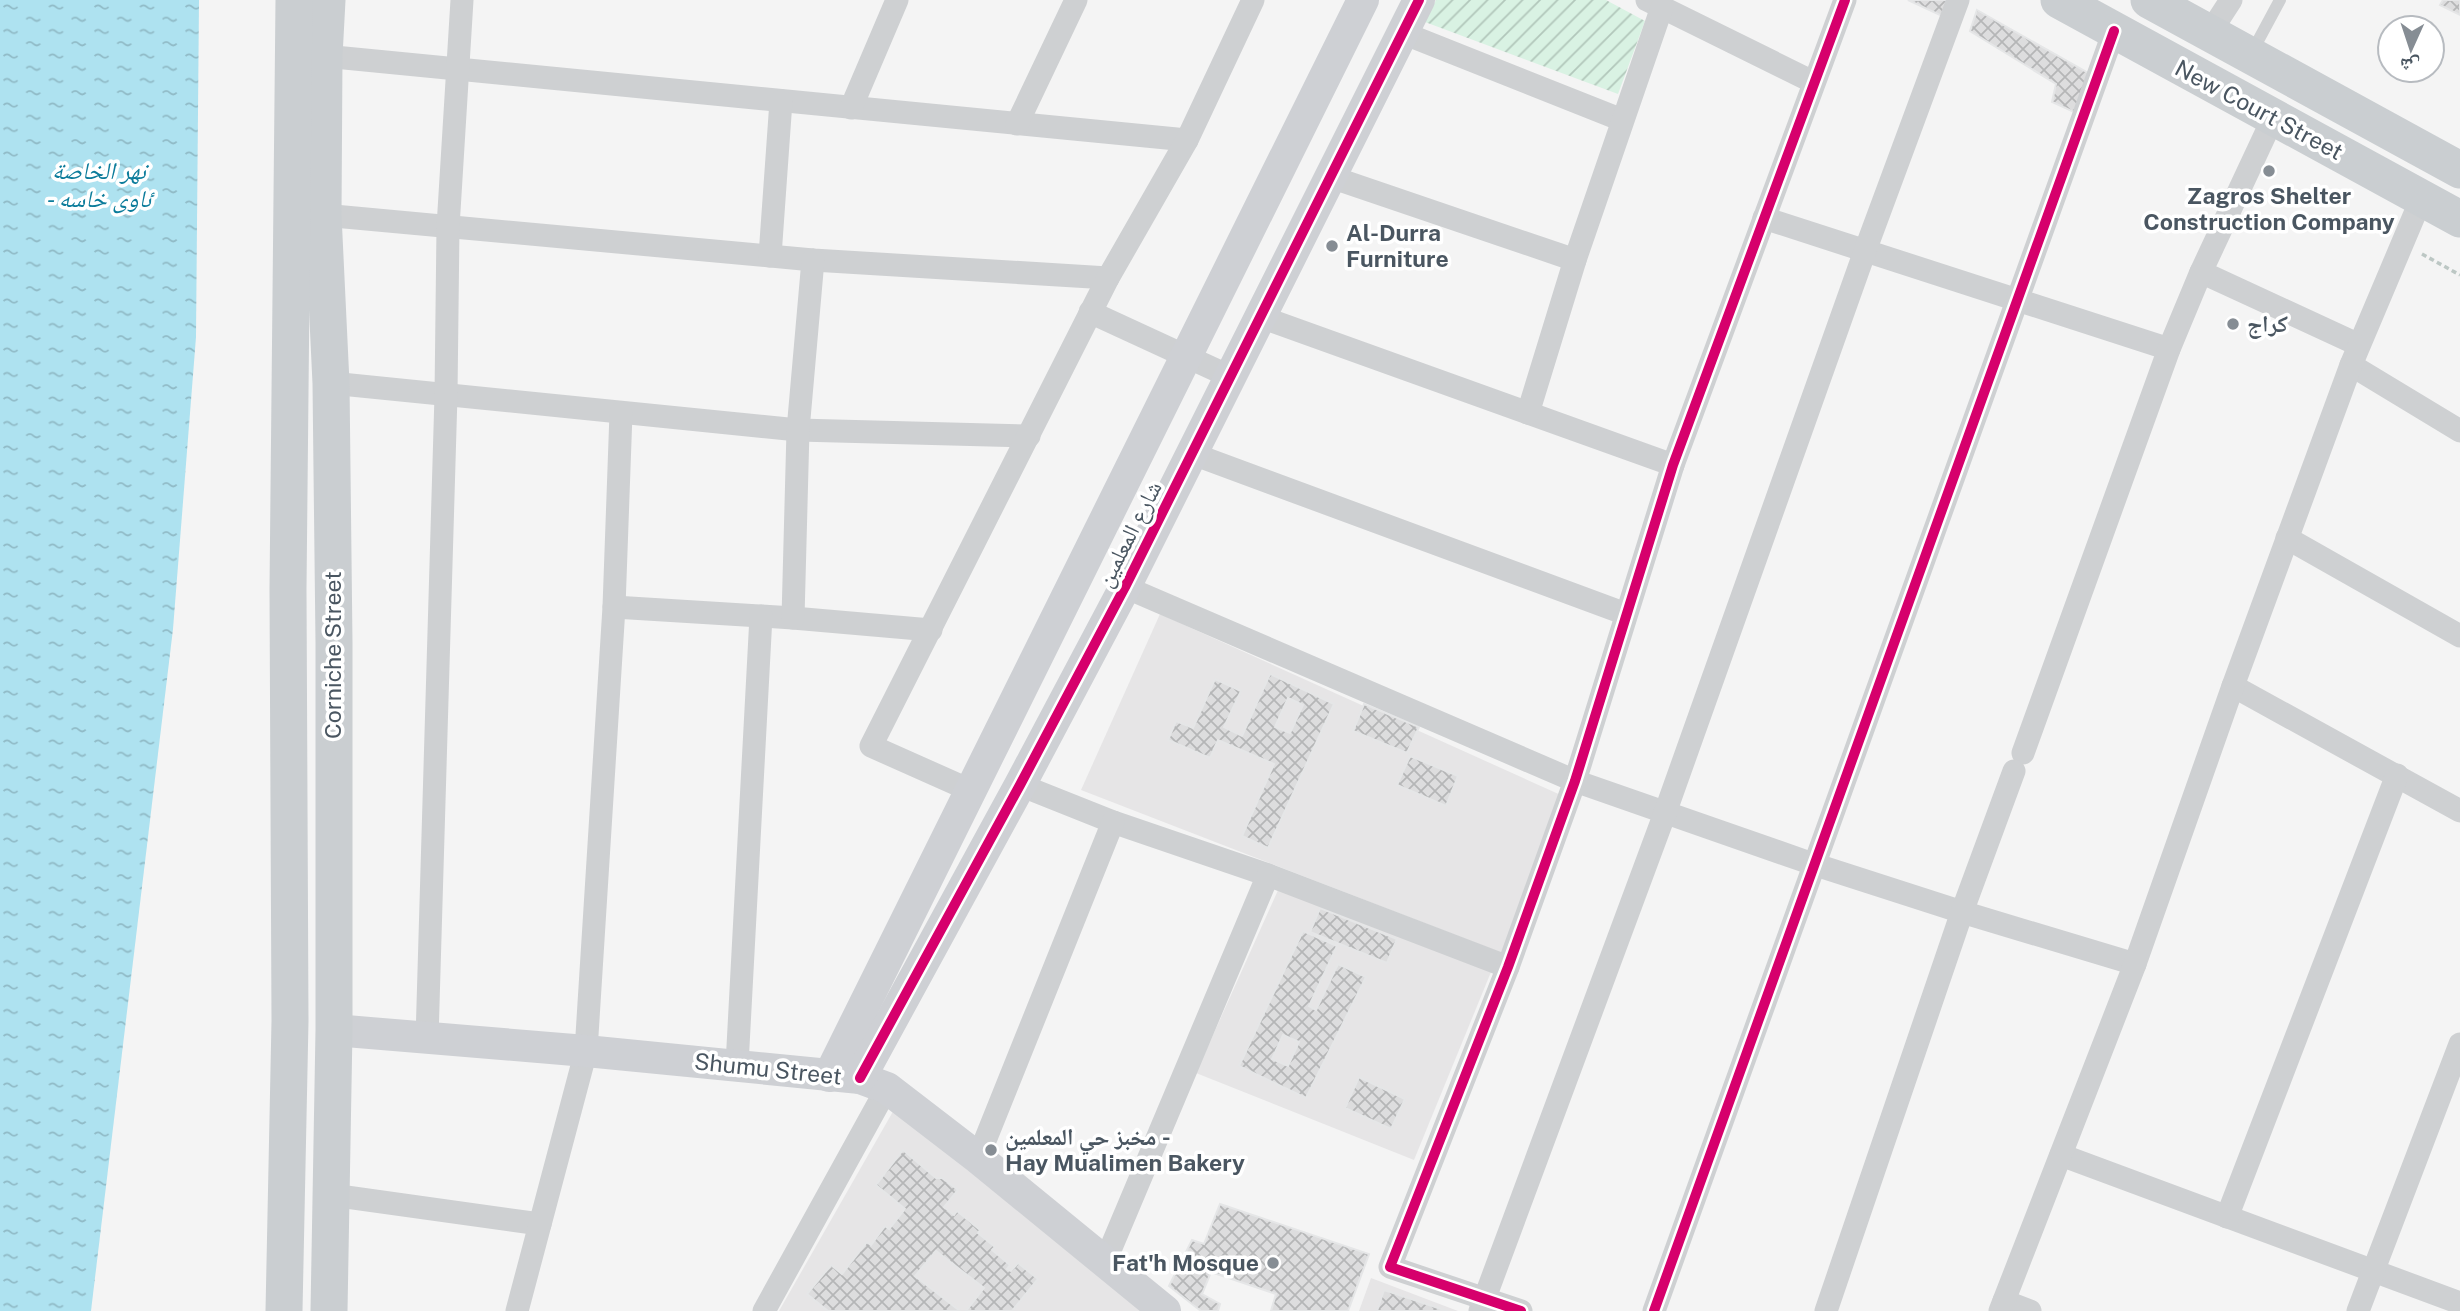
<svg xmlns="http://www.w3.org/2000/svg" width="2460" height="1311" font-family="'Public Sans','Noto Naskh Arabic',sans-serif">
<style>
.education{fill:#e6e5e6}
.garden{fill:url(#garden-furrows)}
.water{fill:url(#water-ripples)}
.building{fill:url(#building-cross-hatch);stroke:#e5e6e7;stroke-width:2;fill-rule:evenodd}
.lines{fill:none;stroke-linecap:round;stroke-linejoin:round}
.path{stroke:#bcc7c4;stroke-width:3.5;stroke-dasharray:5 3.5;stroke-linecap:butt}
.lane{stroke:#ced0d2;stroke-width:12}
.street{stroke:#ced0d2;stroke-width:23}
.secondary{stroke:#ced0d4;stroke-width:32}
.primary{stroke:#caced1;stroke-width:37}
.cycleway-casing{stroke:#fff;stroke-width:15}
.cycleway{stroke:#d6006c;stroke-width:10}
.poi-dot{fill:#868d94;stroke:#fff;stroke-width:2.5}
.labels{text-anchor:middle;stroke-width:7;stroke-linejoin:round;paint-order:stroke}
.street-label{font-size:23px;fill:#4a5661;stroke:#fff}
.poi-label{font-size:23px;font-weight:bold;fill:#4a5661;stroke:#fff;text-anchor:start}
.water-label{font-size:24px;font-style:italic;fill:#0c7c9b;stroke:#fff}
</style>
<defs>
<pattern id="garden-furrows" width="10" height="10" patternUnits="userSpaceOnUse" patternTransform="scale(1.75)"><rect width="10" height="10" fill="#d9f2e3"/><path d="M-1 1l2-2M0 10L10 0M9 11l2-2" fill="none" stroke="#b2c7bb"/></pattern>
<pattern id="water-ripples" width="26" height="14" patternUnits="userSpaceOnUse" patternTransform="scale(1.75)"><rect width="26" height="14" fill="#aee2f0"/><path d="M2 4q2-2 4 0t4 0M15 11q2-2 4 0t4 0" fill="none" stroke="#90bac6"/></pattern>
<pattern id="building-cross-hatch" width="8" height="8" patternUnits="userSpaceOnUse" patternTransform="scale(1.75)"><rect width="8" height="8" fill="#ddddde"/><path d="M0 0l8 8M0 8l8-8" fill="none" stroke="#b5b6b7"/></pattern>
</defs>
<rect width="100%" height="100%" fill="#f4f4f4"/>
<g class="education">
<polygon points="1160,614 1563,796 1502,953 1081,790"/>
<polygon points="1279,888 1491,972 1414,1160 1196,1073"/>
<polygon points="895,1108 1145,1311 779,1311"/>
<polygon points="1371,1278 1458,1311 1359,1311"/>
</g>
<polygon class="garden" points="1436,0 1606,0 1645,21 1618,94 1425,22"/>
<polygon class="water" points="0,0 199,0 196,337 173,629 91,1311 0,1311"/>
<g class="building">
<polygon points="1908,0 1948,0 1942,16"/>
<polygon points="2443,0 2460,0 2460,15 2440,5"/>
<polygon points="1977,10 2090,74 2076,113 2052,102 2056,84 1970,31"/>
<path d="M 1270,674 L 1334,704 L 1268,848 L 1242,836 L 1274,764 L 1218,740 L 1210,758 L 1168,740 L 1176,721 L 1193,728 L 1215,679 L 1241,691 L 1224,727 L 1242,736 ZM 1288,698 L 1303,705 L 1290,733 L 1275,727 Z"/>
<polygon points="1364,704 1419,727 1407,753 1353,731"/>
<polygon points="1410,756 1458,776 1446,806 1397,785"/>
<polygon points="1320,908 1397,939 1387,963 1310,932"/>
<path d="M 1303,931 L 1337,946 L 1309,1006 L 1316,1010 L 1338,964 L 1366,977 L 1306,1098 L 1239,1066 ZM 1283,1035 L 1299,1042 L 1288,1066 L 1272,1059 Z"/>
<polygon points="1359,1077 1405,1099 1391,1129 1345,1108"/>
<polygon points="903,1150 936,1178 942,1178 958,1190 944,1207 954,1215 957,1211 980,1230 978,1233 995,1247 992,1250 1010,1265 1007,1269 1011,1271 1018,1263 1038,1279 1012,1311 966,1311 984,1288 936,1251 915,1276 960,1311 828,1311 807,1294 831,1265 842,1274 867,1242 871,1245 885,1226 889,1229 905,1209 876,1185"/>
<polygon points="1220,1204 1369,1254 1348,1311 1271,1311 1276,1294 1211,1272 1202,1294 1220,1304 1218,1311 1201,1311 1169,1286 1192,1240 1204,1244"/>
<polygon points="1384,1290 1447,1311 1377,1311"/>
</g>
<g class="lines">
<polyline class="path" points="2422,254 2460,275"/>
<polyline class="lane" points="2252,52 2280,0"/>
<g class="street">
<polyline points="1647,0 1813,82"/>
<polyline points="1403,33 1622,120"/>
<polyline points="2209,34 2231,0"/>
<polyline points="324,56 1187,140"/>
<polyline points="851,108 897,0"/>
<polyline points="1017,124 1076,0"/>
<polyline points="1331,177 1575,260"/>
<polyline points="323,215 813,260 1108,278"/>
<polyline points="1764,218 2169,349"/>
<polyline points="770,256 781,101"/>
<polyline points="2201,272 2359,345"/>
<polyline points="1090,312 1231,377"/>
<polyline points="1261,317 1673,465"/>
<polyline points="2351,365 2460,431"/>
<polyline points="331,383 798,430 1029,436"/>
<polyline points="1528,413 1575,260 1662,7"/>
<polyline points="1193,454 1626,614"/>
<polyline points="2287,538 2460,636"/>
<polyline points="1125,587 1575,781 1813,864 1962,912 2135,964"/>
<polyline points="614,607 793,618 931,630"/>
<polyline points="793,618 798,430 813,260"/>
<polyline points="2233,686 2460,811"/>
<polyline points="2023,753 2169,349 2201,272 2273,118"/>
<polyline points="1020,785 1113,822 1268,875 1508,967"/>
<polyline points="972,791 871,746 1108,278 1187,140 1253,0"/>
<polyline points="427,1039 446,395 448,227 462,0"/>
<polyline points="737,1065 761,616"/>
<polyline points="2061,1155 2460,1303"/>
<polyline points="978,1158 1113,822"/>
<polyline points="332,1195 540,1224"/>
<polyline points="2227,1217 2397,775"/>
<polyline points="1105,1262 1268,875"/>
<polyline points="2004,1301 2030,1311"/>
<polyline points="517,1311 586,1051 614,607 621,413"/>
<polyline points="764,1311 887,1088"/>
<polyline points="1480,1311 1665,813 1865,251 1958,0"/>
<polyline points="1521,1311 1390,1267 1508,967 1575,781 1673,465 1845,0"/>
<polyline points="1654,1311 2114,31"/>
<polyline points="1826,1311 1962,912 2014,771"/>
<polyline points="2000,1311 2135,964 2233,686 2351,365 2422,197"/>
<polyline points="2358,1311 2460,1044"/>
</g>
<g class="secondary">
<polyline points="334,1030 586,1051 860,1078 887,1088 978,1158 1165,1311"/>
<polyline points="829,1076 1363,0"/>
<polyline points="860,1078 1020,785 1125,587 1419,0"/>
</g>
<g class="primary">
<polyline points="327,0 324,56 323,215 331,383 334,643 334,1030 329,1311"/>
<polyline points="2059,0 2460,219"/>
<polyline points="2149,0 2460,170"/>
<polyline points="284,1311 290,1021 288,589 294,0"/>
</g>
<defs>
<g id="cycleway">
<polyline points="860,1078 1020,785 1125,587 1419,0"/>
<polyline points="1521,1311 1390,1267 1508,967 1575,781 1673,465 1845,0"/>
<polyline points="1654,1311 2114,31"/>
</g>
</defs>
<use href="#cycleway" class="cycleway-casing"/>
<use href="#cycleway" class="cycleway"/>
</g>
<g class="poi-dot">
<circle cx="2269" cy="171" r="7"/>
<circle cx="1332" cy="246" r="7"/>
<circle cx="2233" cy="324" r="7"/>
<circle cx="991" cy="1150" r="7"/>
<circle cx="1273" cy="1263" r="7"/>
</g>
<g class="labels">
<g class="street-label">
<text transform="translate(2259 110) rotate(28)" y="8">New Court Street</text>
<text transform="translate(1129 534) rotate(-63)" y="8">شارع المعلمين</text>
<text transform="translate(333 655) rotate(-90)" y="8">Corniche Street</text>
<text transform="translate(768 1069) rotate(6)" y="8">Shumu Street</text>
</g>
<g class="poi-label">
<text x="2269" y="204" text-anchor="middle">Zagros Shelter<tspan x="2269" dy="26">Construction Company</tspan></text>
<text x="1346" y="241">Al-Durra<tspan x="1346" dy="26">Furniture</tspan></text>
<text x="2247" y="332">كراج</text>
<text x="1005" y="1145">مخبز حي المعلمين -<tspan x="1005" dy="26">Hay Mualimen Bakery</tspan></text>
<text x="1259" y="1271" text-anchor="end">Fat'h Mosque</text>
</g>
<g class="water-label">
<text x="99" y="179">نهر الخاصة<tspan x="99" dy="28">- ئاوی خاسە</tspan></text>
</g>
</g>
<g transform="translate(2411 49) rotate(183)"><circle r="33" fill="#ffffff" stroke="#b7bbc0" stroke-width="2"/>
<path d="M0-5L12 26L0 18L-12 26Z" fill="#868d94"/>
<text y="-10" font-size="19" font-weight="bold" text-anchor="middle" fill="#4a5661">ش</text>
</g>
</svg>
